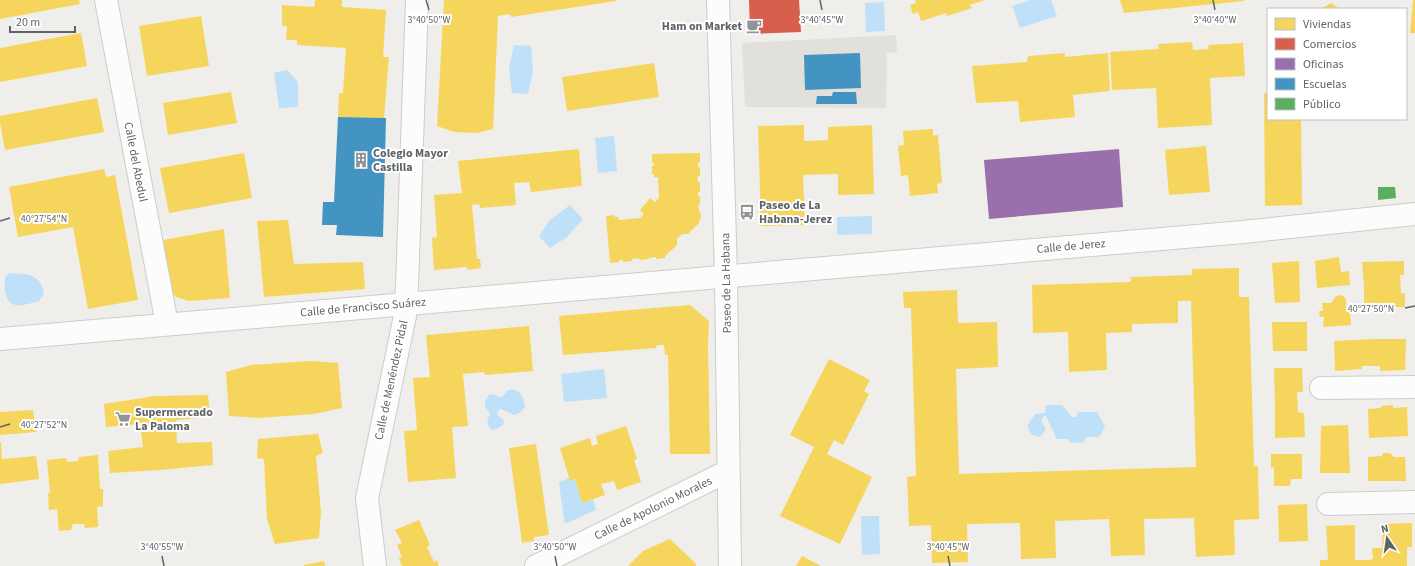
<svg xmlns="http://www.w3.org/2000/svg" width="1415" height="566" font-family="'Source Sans 3',sans-serif">
<style>
.education{fill:#e2e0da}
.water{fill:#bfe0f9}
.homes{fill:#f6d55c}
.shops{fill:#d6604d}
.offices{fill:#9970ab}
.schools{fill:#4393c3}
.public{fill:#5aae61}
.lines{fill:none;stroke-linecap:round;stroke-linejoin:round}
.minor-casing{stroke:#cbcccc;stroke-width:24}
.minor{stroke:#fdfcfc;stroke-width:22}
.ticks{fill:none;stroke:#5f6368;stroke-width:1.5}
.labels{text-anchor:middle;stroke-width:4;stroke-linejoin:round;paint-order:stroke}
.poi-label{font-size:12px;font-weight:bold;fill:#5f6368;stroke:#fff;text-anchor:start}
.street-label{font-size:12px;fill:#5f6368;stroke:#fff}
.ticks-label{font-size:10px;text-anchor:middle;fill:#5f6368;stroke:#fff;stroke-width:4;stroke-linejoin:round;paint-order:stroke}
</style>
<rect width="100%" height="100%" fill="#efeeea"/>
<polygon class="education" points="896,35 897,52 887,53 886,108 745,107 742,43"/>
<g class="water">
<polygon points="1030,0 1051,0 1057,16 1020,28 1012,6"/>
<polygon points="884,2 885,31 866,32 865,3"/>
<polygon points="514,45 531,46 533,71 528,94 512,93 509,69"/>
<polygon points="287,70 298,82 298,107 279,108 274,73"/>
<polygon points="614,136 617,171 598,173 595,138"/>
<polygon points="570,205 583,219 567,237 550,248 539,236 550,220"/>
<polygon points="872,216 872,234 837,235 837,217"/>
<path d="M 10,273 C 27,274 38,273 44,291 L 43,295 L 39,301 C 32,303 23,306 16,305 C 4,303 4,286 5,277 Z"/>
<polygon points="604,369 607,398 564,402 561,374"/>
<path d="M 511,389 C 521,391 524,397 525,407 L 521,412 L 514,415 L 501,409 L 498,411 L 497,415 L 503,419 L 504,423 L 502,426 L 493,430 L 490,429 L 487,421 L 490,414 C 484,407 483,404 489,395 L 493,394 L 502,398 L 504,394 L 506,393 L 506,391 Z"/>
<polygon points="1046,405 1062,405 1072,417 1076,417 1078,412 1097,412 1105,426 1099,437 1087,437 1083,443 1070,442 1068,439 1057,439 1046,416 1044,416 1041,420 1046,430 1040,437 1032,435 1027,426 1035,414 1045,413"/>
<polygon points="569,478 571,481 575,479 582,503 593,499 596,510 567,523 565,523 564,520 559,482"/>
<polygon points="861,516 879,516 880,554 862,555"/>
</g>
<g class="homes">
<polygon points="0,0 79,0 80,4 0,19"/>
<polygon points="315,0 342,0 342,7 386,10 383,57 389,57 384,118 338,117 339,93 343,93 346,48 297,45 297,40 286,40 287,26 282,26 282,5 314,7"/>
<polygon points="444,0 616,0 616,1 511,17 510,14 498,16 493,129 477,133 454,132 437,126"/>
<polygon points="915,0 985,0 970,5 972,8 947,16 946,13 921,21 918,12 913,14 910,5 916,3"/>
<polygon points="1120,0 1244,0 1244,1 1124,13"/>
<polygon points="1413,0 1415,0 1415,33 1410,33"/>
<polygon points="1331,3 1340,9 1320,9"/>
<polygon points="201,16 209,66 147,76 139,26"/>
<polygon points="81,33 87,66 0,82 0,48"/>
<polygon points="1192,42 1193,50 1209,49 1208,45 1243,43 1245,76 1210,78 1212,125 1158,128 1156,88 1112,90 1110,52 1159,49 1158,44"/>
<polygon points="1065,53 1065,57 1108,53 1110,91 1073,95 1075,117 1020,122 1018,101 976,103 972,66 1027,62 1028,56"/>
<polygon points="654,63 659,97 567,111 562,77"/>
<polygon points="231,92 237,123 168,135 163,103"/>
<polygon points="1264,93 1268,93 1268,119 1301,119 1302,205 1265,206"/>
<polygon points="97,98 104,132 5,150 0,123 0,116"/>
<polygon points="804,125 804,141 828,140 828,127 872,125 874,194 838,195 838,174 803,175 805,225 761,226 758,126"/>
<polygon points="933,129 933,136 938,135 942,183 937,184 938,193 910,196 908,175 901,176 898,146 904,145 903,131"/>
<polygon points="1206,146 1210,192 1169,195 1165,150"/>
<polygon points="579,149 582,186 531,192 529,182 514,183 516,205 480,208 479,204 472,205 477,259 480,259 481,268 467,270 467,267 434,270 432,238 437,237 434,195 462,193 458,161"/>
<polygon points="244,153 252,198 169,213 160,168"/>
<polygon points="700,153 700,162 698,163 698,167 700,167 700,176 698,176 698,182 700,182 700,192 698,192 698,196 700,196 700,205 698,205 699,211 700,211 701,220 699,220 699,223 688,234 682,234 677,239 677,245 665,256 665,258 656,259 656,257 649,258 649,259 640,260 639,258 632,259 632,261 623,262 623,260 619,260 619,262 610,263 606,216 614,215 615,217 618,217 619,220 640,218 644,214 640,210 650,198 655,202 659,198 658,177 654,177 654,174 652,175 652,166 654,166 654,163 652,163 652,154"/>
<polygon points="104,169 106,177 115,175 138,300 88,309 73,227 18,237 9,187"/>
<polygon points="288,220 294,264 363,262 365,289 264,297 257,221"/>
<polygon points="224,229 230,298 188,301 176,297 169,289 163,240"/>
<polygon points="1339,257 1341,272 1349,271 1350,285 1317,288 1315,261"/>
<polygon points="1299,261 1300,302 1275,303 1272,263"/>
<polygon points="1404,261 1404,275 1400,275 1401,293 1405,293 1405,307 1364,307 1364,286 1362,262"/>
<polygon points="1239,268 1239,297 1249,297 1254,466 1258,466 1259,519 1234,520 1235,555 1196,557 1194,518 1144,519 1145,555 1111,556 1109,519 1055,521 1056,558 1021,559 1020,523 967,524 968,562 932,563 931,525 909,526 907,477 916,476 911,308 904,308 903,292 957,290 958,323 997,322 998,367 956,369 959,474 1196,467 1191,301 1178,301 1178,323 1132,324 1132,332 1106,333 1107,370 1069,372 1068,332 1033,333 1032,285 1131,282 1131,277 1192,275 1192,269"/>
<polygon points="1342,295 1346,299 1346,312 1350,312 1351,325 1323,327 1324,317 1320,317 1319,311 1323,311 1322,303 1331,303 1336,296"/>
<polygon points="690,305 709,321 708,343 710,454 670,454 668,355 665,355 664,345 657,345 656,348 563,355 559,316"/>
<polygon points="1272,322 1307,322 1307,351 1273,351"/>
<polygon points="529,326 533,371 485,375 484,372 463,374 468,426 452,427 456,478 408,482 404,431 417,430 413,378 430,377 426,335"/>
<polygon points="1372,339 1406,339 1405,370 1380,371 1380,366 1362,366 1362,369 1335,371 1334,341"/>
<polygon points="829,359 870,380 864,391 869,394 843,445 834,440 827,454 872,477 840,544 780,516 814,447 790,435"/>
<polygon points="311,361 338,363 342,408 314,414 258,418 229,416 226,372 251,365"/>
<polygon points="1274,368 1302,368 1303,392 1297,392 1298,412 1304,413 1305,437 1275,438 1275,404"/>
<polygon points="208,395 210,417 176,420 177,443 212,442 213,465 160,470 110,473 108,451 143,447 140,424 106,427 104,404 155,396"/>
<polygon points="1393,405 1393,408 1407,407 1408,436 1369,438 1368,409 1381,408 1381,406"/>
<polygon points="33,410 36,432 0,435 0,412"/>
<polygon points="1348,425 1350,473 1320,473 1321,426"/>
<polygon points="626,426 637,459 634,460 641,482 617,490 614,481 601,484 605,495 582,503 575,479 570,481 560,448 590,438 592,446 598,444 596,436"/>
<polygon points="318,434 323,453 316,456 321,512 319,538 275,544 267,519 264,459 257,458 258,439"/>
<polygon points="0,442 1,442 2,459 36,456 39,479 0,484"/>
<polygon points="536,444 549,535 534,537 534,543 532,541 522,543 509,448"/>
<polygon points="1383,453 1390,453 1394,457 1405,457 1406,481 1368,481 1368,457 1382,456"/>
<polygon points="1271,454 1302,454 1302,479 1291,479 1290,486 1274,486 1274,467 1271,468"/>
<polygon points="98,455 100,489 103,489 103,506 97,507 98,527 85,528 84,524 73,524 71,530 59,531 57,509 49,510 48,493 50,493 47,460 66,458 67,462 78,461 79,457"/>
<polygon points="1307,504 1308,541 1279,542 1278,505"/>
<polygon points="419,520 430,545 427,547 434,562 437,560 439,566 402,566 399,558 402,557 397,545 402,543 395,530"/>
<polygon points="1412,523 1412,547 1407,547 1407,566 1320,566 1320,560 1328,560 1326,526 1355,525 1355,560 1369,560 1373,559 1372,548 1382,548 1383,524"/>
<polygon points="670,539 696,564 696,566 628,566 643,551"/>
<polygon points="802,556 821,566 796,566"/>
<polygon points="324,561 325,566 304,566 304,565"/>
</g>
<polygon class="shops" points="749,0 799,0 801,32 750,34"/>
<polygon class="offices" points="1119,149 1123,207 989,219 984,160"/>
<g class="schools">
<polygon points="860,53 861,88 805,90 804,55"/>
<polygon points="833,92 856,92 857,104 816,104 817,96 832,96"/>
<polygon points="338,117 386,118 383,237 336,235 337,225 322,225 323,202 334,202"/>
</g>
<polygon class="public" points="1378,187 1395,187 1396,198 1378,200"/>
<g class="lines">
<defs>
<g id="minor">
<polyline points="106,0 167,324"/>
<polyline points="718,0 726,276 730,566"/>
<polyline points="0,339 1243,232 1415,214"/>
<polyline points="1321,388 1415,387"/>
<polyline points="1328,504 1415,502"/>
<polyline points="375,566 367,498 405,316 407,285 417,0"/>
<polyline points="536,566 728,471"/>
</g>
</defs>
<use href="#minor" class="minor-casing"/>
<use href="#minor" class="minor"/>
</g>
<path class="ticks" d="M 426,0 L 429,10M 820,0 L 822,10M 1213,0 L 1215,10M 0,221 L 10,218M 1405,308 L 1415,306M 0,427 L 10,424M 162,556 L 164,566M 555,556 L 557,566M 948,556 L 950,566"/>
<defs>
<symbol id="cafe-bare" viewBox="-9 -9 18 18"><path d="M-5.5-4.5H6V0H3Q3 3.5 0 3.5H-2.5Q-5.5 3.5-5.5 0ZM3-3.2v2h1.7v-2ZM-6 4.5H4V6H-6Z" fill="#919496" stroke="#fff" stroke-width="2.5" paint-order="stroke"/></symbol>
<symbol id="building-bare" viewBox="-9 -9 18 18"><path d="M-4-6H4V6H1V3H-1V6H-4ZM-2.5-4.3h1.7v1.8h-1.7ZM.8-4.3h1.7v1.8H.8ZM-2.5-1h1.7V.8h-1.7ZM.8-1h1.7V.8H.8Z" fill="#919496" stroke="#fff" stroke-width="2.5" paint-order="stroke"/></symbol>
<symbol id="bus-bare" viewBox="-9 -9 18 18"><path d="M-5-6H5V4H4V6H2V4H-2V6H-4V4H-5ZM-3.5-4V0h7V-4ZM-3.5 1.2v1.5H-2V1.2ZM2 1.2v1.5H3.5V1.2Z" fill="#919496" stroke="#fff" stroke-width="2.5" paint-order="stroke"/></symbol>
<symbol id="supermarket-bare" viewBox="-9 -9 18 18"><path d="M-6-5.5h2.5l.6 2H6L4.5 2H-2.5L-4.4-4H-6ZM-1.5 3.2a1.3 1.3 0 1 0 .1 0ZM3 3.2a1.3 1.3 0 1 0 .1 0Z" fill="#919496" stroke="#fff" stroke-width="2.5" paint-order="stroke"/></symbol>
</defs>
<g fill-rule="evenodd">
<use href="#cafe-bare" x="743" y="15" width="22" height="22"/>
<use href="#building-bare" x="350" y="149" width="22" height="22"/>
<use href="#bus-bare" x="736" y="201" width="22" height="22"/>
<use href="#supermarket-bare" x="112" y="408" width="22" height="22"/>
</g>
<g class="labels">
<g class="poi-label">
<text x="742" y="30" text-anchor="end">Ham on Market</text>
<text x="373" y="157">Colegio Mayor<tspan x="373" dy="14">Castilla</tspan></text>
<text x="759" y="209">Paseo de La<tspan x="759" dy="14">Habana-Jerez</tspan></text>
<text x="135" y="416">Supermercado<tspan x="135" dy="14">La Paloma</tspan></text>
</g>
<g class="street-label">
<text transform="translate(136 162) rotate(79)" y="4">Calle del Abedul</text>
<text transform="translate(1071 246) rotate(-5)" y="4">Calle de Jerez</text>
<text transform="translate(726 283) rotate(-91)" y="4">Paseo de La Habana</text>
<text transform="translate(363 307) rotate(-5)" y="4">Calle de Francisco Suárez</text>
<text transform="translate(391 380) rotate(-78)" y="4">Calle de Menéndez Pidal</text>
<text transform="translate(653 508) rotate(-26)" y="4">Calle de Apolonio Morales</text>
</g>
</g>
<g class="ticks-label">
<text x="429" y="23">3°40'50"W</text>
<text x="822" y="23">3°40'45"W</text>
<text x="1215" y="23">3°40'40"W</text>
<text x="44" y="222">40°27'54"N</text>
<text x="1371" y="312">40°27'50"N</text>
<text x="44" y="428">40°27'52"N</text>
<text x="162" y="550">3°40'55"W</text>
<text x="555" y="550">3°40'50"W</text>
<text x="948" y="550">3°40'45"W</text>
</g>
<rect x="1267" y="8" width="140" height="112" fill="#ffffff" stroke="#bfc1c3"/>
<rect x="1275" y="18" width="20" height="12" fill="#f6d55c" stroke="#bfc1c3"/>
<text x="1303" y="28" font-size="12" fill="#5f6368">Viviendas</text>
<rect x="1275" y="38" width="20" height="12" fill="#d6604d" stroke="#bfc1c3"/>
<text x="1303" y="48" font-size="12" fill="#5f6368">Comercios</text>
<rect x="1275" y="58" width="20" height="12" fill="#9970ab" stroke="#bfc1c3"/>
<text x="1303" y="68" font-size="12" fill="#5f6368">Oficinas</text>
<rect x="1275" y="78" width="20" height="12" fill="#4393c3" stroke="#bfc1c3"/>
<text x="1303" y="88" font-size="12" fill="#5f6368">Escuelas</text>
<rect x="1275" y="98" width="20" height="12" fill="#5aae61" stroke="#bfc1c3"/>
<text x="1303" y="108" font-size="12" fill="#5f6368">Público</text>
<g transform="translate(1387 538) rotate(347)" stroke="#ffffff" stroke-width="3" paint-order="stroke">
<path d="M0-3L7 15L0 10L-7 15Z" fill="#5f6368"/>
<text y="-6" font-size="11" font-weight="bold" text-anchor="middle" fill="#5f6368">N</text>
</g>
<path d="M10 26v6h65v-6" fill="none" stroke="#5f6368" stroke-width="2"/>
<text x="16" y="26" font-size="12" fill="#5f6368" stroke="#ffffff" stroke-width="3" paint-order="stroke">20 m</text>
</svg>
